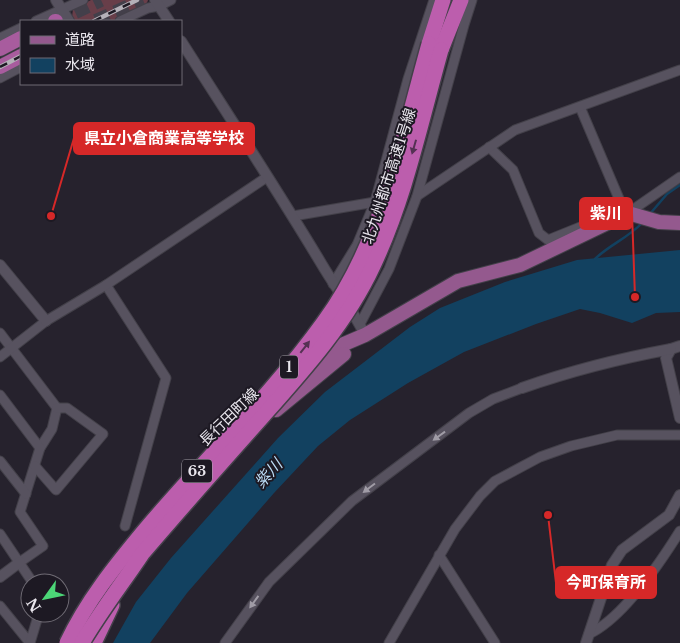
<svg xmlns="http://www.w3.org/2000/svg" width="680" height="643" font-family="'Libre Baskerville','Noto Sans JP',serif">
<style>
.green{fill:#683e49}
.water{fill:#124160}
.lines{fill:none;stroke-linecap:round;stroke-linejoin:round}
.stream{stroke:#124160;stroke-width:2.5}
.trunk-tunnel{stroke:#433f4a;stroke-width:14;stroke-dasharray:14 7;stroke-linecap:butt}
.minor-casing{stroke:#434049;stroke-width:11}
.tertiary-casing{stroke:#434049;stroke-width:12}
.primary-casing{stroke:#434049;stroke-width:16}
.trunk-casing{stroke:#434049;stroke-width:16}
.motorway-casing{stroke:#434049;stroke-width:18}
.minor{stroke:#57525f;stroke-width:9}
.tertiary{stroke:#57525f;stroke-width:10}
.primary{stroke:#94598e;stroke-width:14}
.trunk{stroke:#a85c9e;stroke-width:14}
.motorway{stroke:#bc5ead;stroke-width:15}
.rail-casing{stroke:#b4b0b8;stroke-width:4.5}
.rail{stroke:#1d1923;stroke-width:2.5;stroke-dasharray:8;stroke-linecap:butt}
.motorway-bridge-casing{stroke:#434049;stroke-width:18;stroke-linecap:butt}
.motorway-bridge{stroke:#bc5ead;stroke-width:15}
.oneway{fill:#553153}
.oneway2{fill:#a09ca6}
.labels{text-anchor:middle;stroke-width:4;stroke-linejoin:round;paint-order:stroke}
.shield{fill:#1d1923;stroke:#aca8b0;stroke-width:1}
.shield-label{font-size:14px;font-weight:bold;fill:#e9e6ed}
.street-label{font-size:15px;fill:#e9e6ed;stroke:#1d1923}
.water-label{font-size:16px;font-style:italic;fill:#bbdbf4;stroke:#1d1923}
.leader{fill:none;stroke:#d62828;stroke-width:2}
.callout-dot{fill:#d62828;stroke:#1d1923;stroke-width:2}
.callout{fill:#d62828;stroke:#d62828;stroke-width:2}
.callout-label{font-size:16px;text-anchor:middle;font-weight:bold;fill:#fff}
</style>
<rect width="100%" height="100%" fill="#26222d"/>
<path class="green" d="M 91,0 L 148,0 C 147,8 119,21 111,21 C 99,22 86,21 74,21 L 72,17 L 73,9 Z"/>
<polygon class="water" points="680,250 680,312 656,313 632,323 600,313 580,309 536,324 464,352 408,383 350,420 318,446 274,493 187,593 150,643 113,643 136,602 171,558 278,438 325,392 410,327 440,308 505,282 577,260"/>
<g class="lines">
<g class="stream">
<polyline points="649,215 667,194 680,185"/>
<path d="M 595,259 C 609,245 628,238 642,223"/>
</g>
<g class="trunk-tunnel">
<polyline points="56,21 101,0"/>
<polyline points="96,21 143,0"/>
</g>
<defs>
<g id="minor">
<polyline points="36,21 83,0"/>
<polyline points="120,21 148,8 159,6 171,0"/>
<polyline points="0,38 21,28"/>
<polyline points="0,78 21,67"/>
<polyline points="580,107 620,201 628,213 680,177"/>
<polyline points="489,147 513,170 539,233 548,240 595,221 598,228"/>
<polyline points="417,196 515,130 680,70"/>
<polyline points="293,216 375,202"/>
<polyline points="333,284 357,245 375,202 408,79 434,0"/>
<polyline points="106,285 166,378 125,526"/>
<polyline points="360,324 389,269 417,196 464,25 472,0"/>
<polyline points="0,333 57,408 52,429 40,448"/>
<polyline points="0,357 46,321 106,285 267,177"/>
<polyline points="0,395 40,448 20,512 43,546 20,562"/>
<polyline points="0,461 26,494"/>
<polyline points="35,466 56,490 103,434 67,408 57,408"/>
<polyline points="0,534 33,583"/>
<polyline points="439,555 495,643"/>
<polyline points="0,606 30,643"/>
<path d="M 589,634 C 623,618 660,563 680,531"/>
<polyline points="30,643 39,613"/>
<polyline points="225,643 269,582 352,501 469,413 493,399 522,388"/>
<polyline points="389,643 455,529 480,496 495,481 540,457 571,446 617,435 680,435"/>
</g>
<g id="tertiary">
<polyline points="56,0 69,21"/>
<polyline points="155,0 169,21"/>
<path d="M 181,41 C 228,115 276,188 321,263 C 335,287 353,310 365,335"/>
<polyline points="0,265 46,321"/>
<polyline points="680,346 671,349 666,358 680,418"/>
<path d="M 522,388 C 573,370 617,359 671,349"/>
<polyline points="0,577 20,562"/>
<polyline points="586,643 612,565 622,550 669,515 680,495"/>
</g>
<g id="primary">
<polyline points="306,372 344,344 365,335 458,281 520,265 628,213 659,222 680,223"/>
<polyline points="276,410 344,354"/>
</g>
<g id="trunk">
<polyline points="55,21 56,21"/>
<polyline points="0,49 21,38"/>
<polyline points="0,67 21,56"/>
</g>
<g id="motorway">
<polyline points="429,44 443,0"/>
<polyline points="441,50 461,0"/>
<polyline points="94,643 112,605"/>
</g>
</defs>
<use href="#minor" class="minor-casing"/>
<use href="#tertiary" class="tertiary-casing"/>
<use href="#primary" class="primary-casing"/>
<use href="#trunk" class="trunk-casing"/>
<use href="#motorway" class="motorway-casing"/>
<use href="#minor" class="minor"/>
<use href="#tertiary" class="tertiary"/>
<use href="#primary" class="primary"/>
<use href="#trunk" class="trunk"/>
<use href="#motorway" class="motorway"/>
<defs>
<g id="rail">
<polyline points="94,21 137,0"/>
<polyline points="0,67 21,56"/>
</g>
</defs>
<use href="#rail" class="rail-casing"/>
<use href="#rail" class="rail"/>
<defs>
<g id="motorway-bridge">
<path d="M 67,643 C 86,602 115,566 144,531 C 203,461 270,397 324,322 C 383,241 402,140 429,44"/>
<path d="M 82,643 C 100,612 122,584 142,554 C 182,507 223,461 264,415 C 305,369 347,322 373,266 C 405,199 421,121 441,50"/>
</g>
</defs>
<use href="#motorway-bridge" class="motorway-bridge-casing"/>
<use href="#motorway-bridge" class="motorway-bridge"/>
</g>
<defs><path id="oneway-solid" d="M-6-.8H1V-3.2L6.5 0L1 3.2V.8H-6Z" transform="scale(1.25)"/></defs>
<g class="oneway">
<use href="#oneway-solid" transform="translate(414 147) rotate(106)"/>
<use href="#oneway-solid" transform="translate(305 347) rotate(-52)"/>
</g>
<g class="oneway2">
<use href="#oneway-solid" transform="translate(439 436) rotate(144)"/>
<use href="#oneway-solid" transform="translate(369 488) rotate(143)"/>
<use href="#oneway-solid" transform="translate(254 602) rotate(126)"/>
</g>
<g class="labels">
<g class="shield">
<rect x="280" y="355.5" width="18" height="23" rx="4"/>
<rect x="182" y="459.5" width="30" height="23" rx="4"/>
</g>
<g class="shield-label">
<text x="289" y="372">1</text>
<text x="197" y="476">63</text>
</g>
<g class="street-label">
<text transform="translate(389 176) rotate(-72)" y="5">北九州都市高速1号線</text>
<text transform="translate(229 417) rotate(-44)" y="5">長行田町線</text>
</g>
<g class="water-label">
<text transform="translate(268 473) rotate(-48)" y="6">紫川</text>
</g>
</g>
<path class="leader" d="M51 216L74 138M635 297L632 213M548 515L556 583"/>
<g class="callout-dot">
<circle cx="51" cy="216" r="5"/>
<circle cx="635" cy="297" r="5"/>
<circle cx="548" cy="515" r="5"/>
</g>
<g class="callout">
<rect x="74" y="123" width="180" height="31" rx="5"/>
<rect x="580" y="198" width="52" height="31" rx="5"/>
<rect x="556" y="567" width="100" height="31" rx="5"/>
</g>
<g class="callout-label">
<text x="164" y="144">県立小倉商業高等学校</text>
<text x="606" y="219">紫川</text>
<text x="606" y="588">今町保育所</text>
</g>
<rect x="20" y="20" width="162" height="65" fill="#1d1923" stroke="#6f6b74"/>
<rect x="30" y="36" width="25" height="8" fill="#94598e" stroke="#6f6b74"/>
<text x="65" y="45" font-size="15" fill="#e9e6ed">道路</text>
<rect x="30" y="58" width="25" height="15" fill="#124160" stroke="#6f6b74"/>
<text x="65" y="70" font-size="15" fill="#e9e6ed">水域</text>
<g transform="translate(45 598) rotate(237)"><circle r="24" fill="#1d1923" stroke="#6f6b74"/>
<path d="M0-4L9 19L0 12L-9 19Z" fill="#4cd677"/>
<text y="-8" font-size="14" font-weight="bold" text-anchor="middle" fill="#e9e6ed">N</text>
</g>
</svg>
